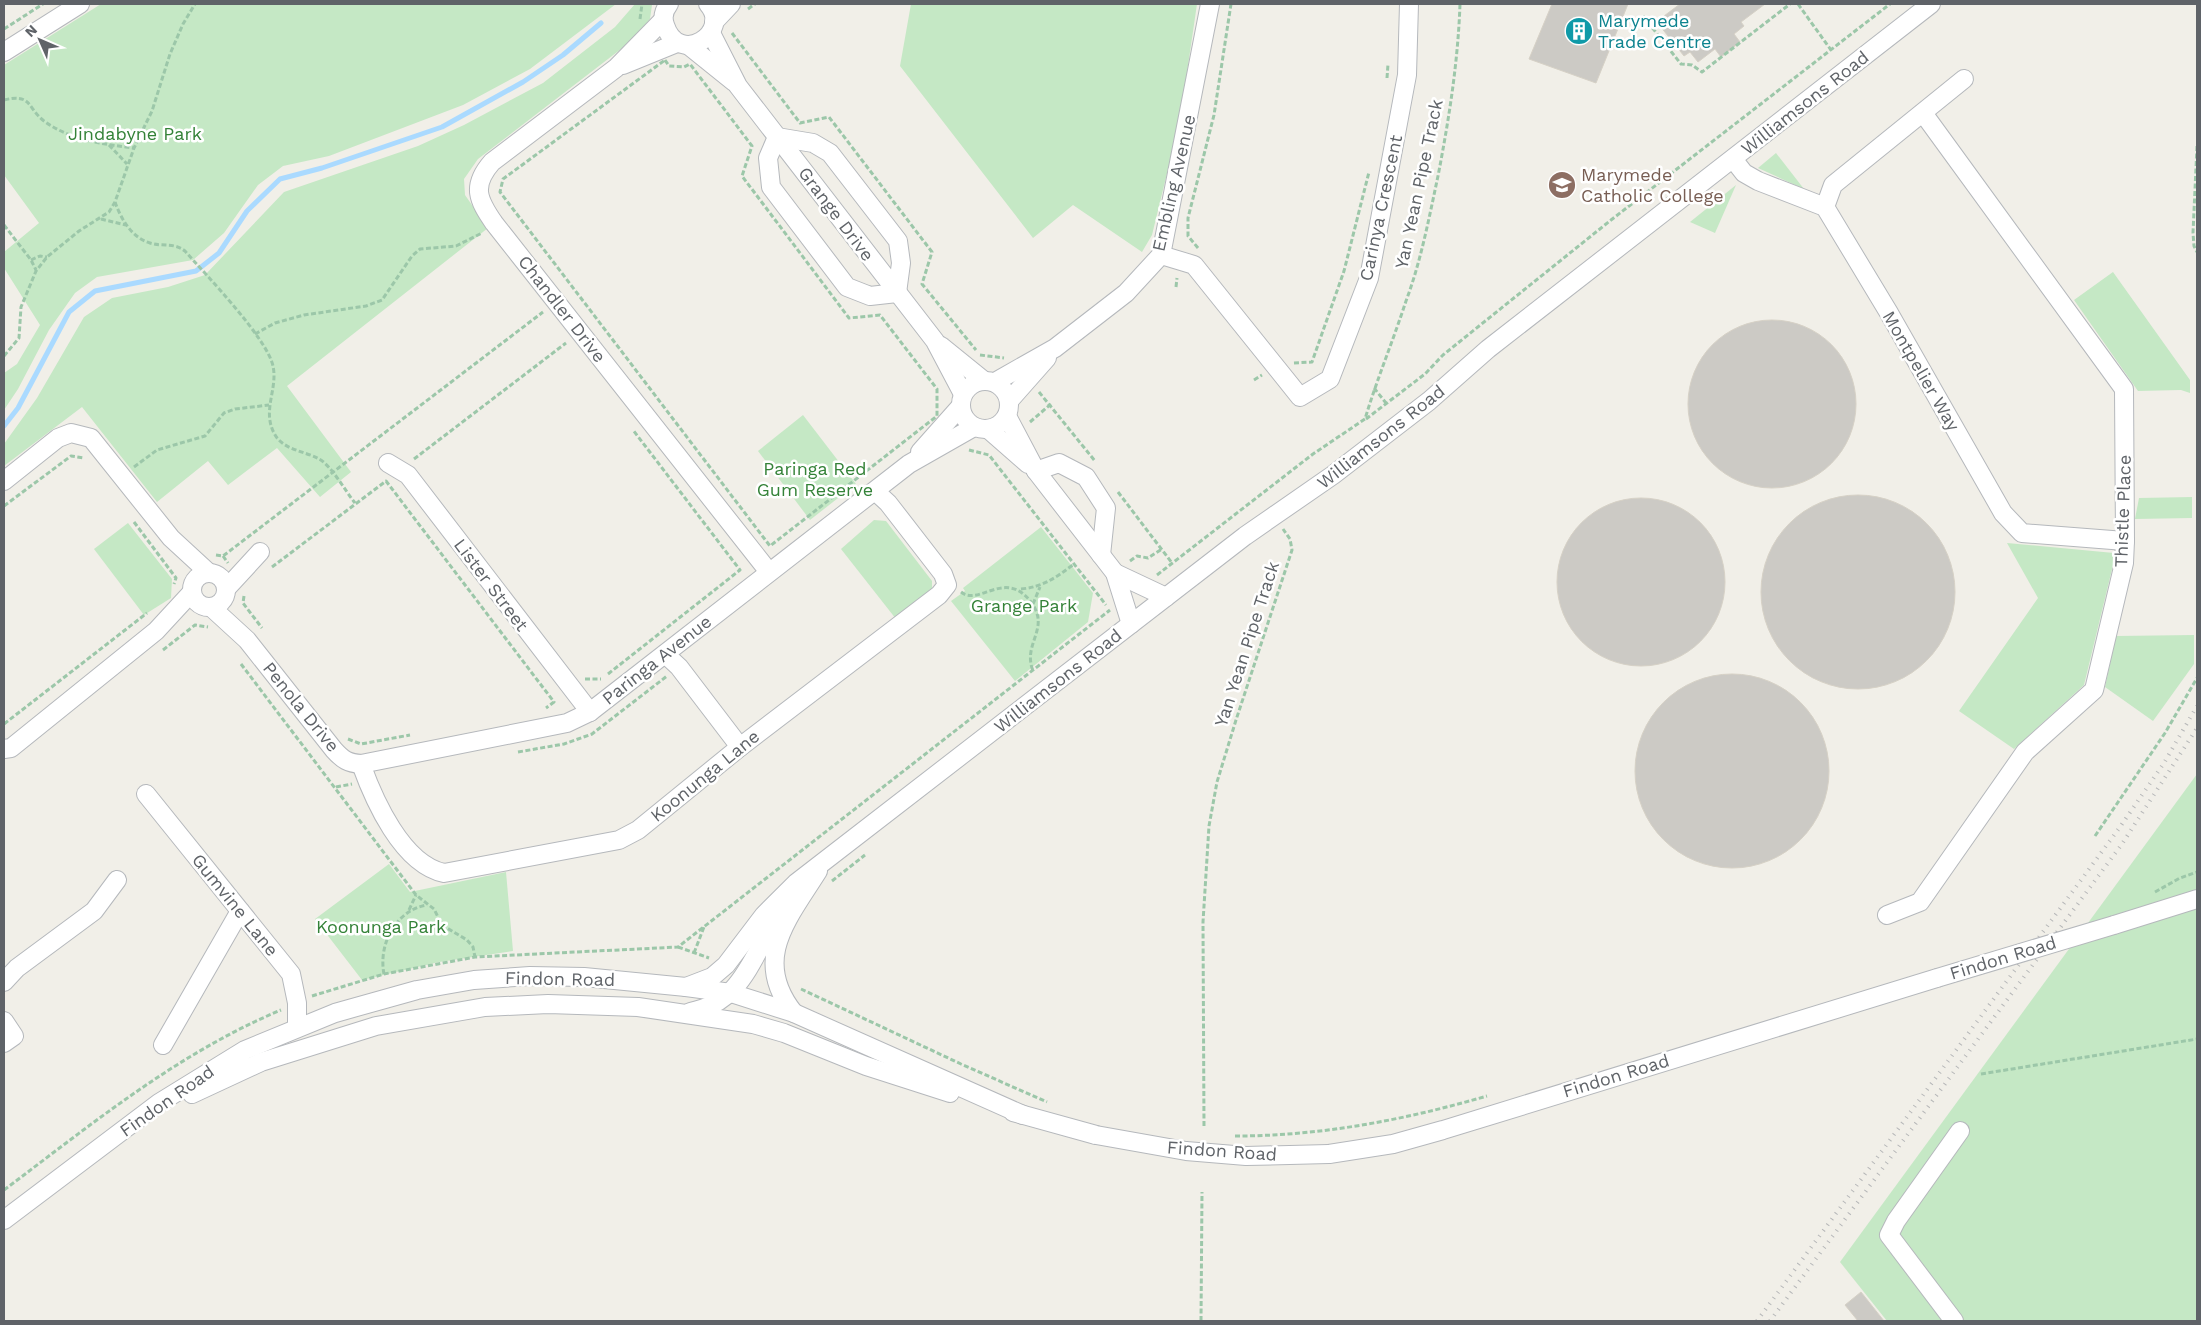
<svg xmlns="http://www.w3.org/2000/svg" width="2201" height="1325" font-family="'Work Sans',sans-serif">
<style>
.green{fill:#c5e8c5}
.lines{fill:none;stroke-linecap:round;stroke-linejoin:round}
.stream{stroke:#aadaff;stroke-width:5}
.building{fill:#cccac5;stroke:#d6d1c6}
.minor-casing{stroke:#b5b8bc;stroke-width:20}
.path{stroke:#9cc7a9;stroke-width:3;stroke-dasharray:5 2.5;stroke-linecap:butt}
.minor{stroke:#fff;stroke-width:18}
.rail{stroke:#b6b7b8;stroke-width:4;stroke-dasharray:1 6;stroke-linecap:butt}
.minor-bridge-casing{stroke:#b5b8bc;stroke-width:20;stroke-linecap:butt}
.minor-bridge{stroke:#fff;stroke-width:18}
.labels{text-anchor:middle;stroke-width:5;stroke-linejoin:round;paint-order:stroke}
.culture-label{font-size:18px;fill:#0d838f;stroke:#fff;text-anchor:start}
.street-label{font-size:18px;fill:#5f6368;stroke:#fff}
.park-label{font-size:18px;fill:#348238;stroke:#fff}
.education-label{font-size:18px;fill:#785e54;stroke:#fff;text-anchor:start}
</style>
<rect width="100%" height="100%" fill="#f1efe8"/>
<g class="green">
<polygon points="101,4 616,4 530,69 463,105 329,156 283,166 258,185 224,233 193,260 97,277 75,293 49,330 18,389 4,410 4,373 17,364 40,325 4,268 4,252 39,223 4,175 4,65"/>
<polygon points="635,4 652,5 650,19 634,39 478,159 464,179 465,195 488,228 287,386 351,472 320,497 277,448 228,485 208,461 157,502 82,407 4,466 4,444 37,398 84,317 112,298 168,287 205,275 284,192 418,146 464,125 543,83 615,27"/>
<polygon points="911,4 1197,4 1180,120 1152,235 1142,252 1073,205 1033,238 900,66"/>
<polygon points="1776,153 1804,189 1758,168"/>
<polygon points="1736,185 1715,233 1690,222"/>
<polygon points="2113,272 2190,380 2190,393 2181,390 2138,391 2074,300"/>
<polygon points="803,415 856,484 810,520 758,451"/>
<polygon points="2192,497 2192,518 2135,519 2139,498"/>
<polygon points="874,520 886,521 932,581 932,592 896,619 841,549"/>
<polygon points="128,523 172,579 171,598 144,615 94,549"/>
<polygon points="1041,527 1093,593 1088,622 1015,681 951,601 965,591 963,588"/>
<polygon points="2007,543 2114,553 2114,561 2084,685 2014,749 1959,711 2038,598"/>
<polygon points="2194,635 2194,664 2153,721 2105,687 2116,636"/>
<polygon points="2197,774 2197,1321 1887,1321 1840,1262"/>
<polygon points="389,864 410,892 506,872 513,951 439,962 362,980 315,919"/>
</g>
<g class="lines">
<polyline class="stream" points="4,426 18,408 69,312 95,291 196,271 219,253 247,211 280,179 322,168 442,127 523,82 563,55 601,23"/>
</g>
<g class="building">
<polygon points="1552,4 1628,4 1596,83 1529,59"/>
<polygon points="1680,4 1765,4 1741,22 1744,26 1734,34 1740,42 1721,57 1715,49 1698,62 1690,52 1684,56 1660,26 1667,21 1664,16"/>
<circle cx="1772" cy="404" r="84"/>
<circle cx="1858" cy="592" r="97"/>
<circle cx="1641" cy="582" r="84"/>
<circle cx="1732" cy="771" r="97"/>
<polygon points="1861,1292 1884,1321 1858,1321 1845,1305"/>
</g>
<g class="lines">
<defs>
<g id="minor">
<path d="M 669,4 C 664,10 662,17 665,25 C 679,68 733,32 708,4"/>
<path d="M 663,20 L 616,68 L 492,162 C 471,186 478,200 494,223 L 769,572"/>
<polyline points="714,22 731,4"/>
<polyline points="711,33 738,86 935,341 963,394"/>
<polyline points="688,45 734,82"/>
<polyline points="4,52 80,4"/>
<polyline points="623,65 677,43"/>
<polygon points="777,137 813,143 830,153 898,241 901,263 897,293 870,296 847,287 771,187 768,158"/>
<polyline points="1733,159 1744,173 1758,181 1825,207 1889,313 2003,513 2022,533 2125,541"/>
<polyline points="1825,207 1833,185 1964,79"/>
<polyline points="1161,255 1194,265 1300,397 1330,379 1369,278 1407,75 1409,4"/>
<polyline points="941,346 983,380"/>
<circle cx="985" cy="405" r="24"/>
<polyline points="995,382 1055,348 1126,293 1161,255 1210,4"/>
<polyline points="1009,401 1047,358"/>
<polyline points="1007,416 1036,471 1115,573 1131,624"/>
<polyline points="988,429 1028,464"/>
<polyline points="920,452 960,407"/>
<polyline points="388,463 408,475 590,712"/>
<polyline points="1036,471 1059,463 1086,477 1106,508 1101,555"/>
<polyline points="4,481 58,438 71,433 91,438 171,538 209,573"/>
<polyline points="1115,573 1166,597"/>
<circle cx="209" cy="590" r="17"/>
<polyline points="226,589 260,552"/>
<path d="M 211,607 L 247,640 L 334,750 C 343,760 348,763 361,764 L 567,723 L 590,712 L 909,464 L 974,427"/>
<polyline points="665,654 679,667 740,747"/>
<polyline points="4,749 11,748 156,631 192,592"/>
<path d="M 361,764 C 374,800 402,864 444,873 L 619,840 L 638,830 L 740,747 L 939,595 L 947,585 L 943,574 L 888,503 L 875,491"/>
<polyline points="146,794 291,974 297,1003 297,1027"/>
<polyline points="1887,915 1920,902 2025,752 2094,690 2124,563 2125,541 2124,389 1923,113"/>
<polyline points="2114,925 2197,899"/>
<polyline points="4,982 17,968 94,911 117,880"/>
<polyline points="686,987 712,977 726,965 764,915 796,883 1245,536 1333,475 1429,401 1488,349 1931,4"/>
<path d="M 690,1012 C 748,1001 752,948 785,908"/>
<path d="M 794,1013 C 751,959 788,919 818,871"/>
<polyline points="4,1021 14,1036 4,1043"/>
<polyline points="163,1045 240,911"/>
<polyline points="192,1094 261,1062 376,1026 485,1007 548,1004 638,1007 753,1024 784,1033 866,1066 950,1093"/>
<polyline points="1013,1112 1096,1135"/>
<polyline points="1329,1154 1393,1144 1443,1130 1937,978"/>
<polyline points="4,1220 159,1103 245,1050 335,1013 417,990 474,980 530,976 584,977 686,987 731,993 794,1013 1023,1115"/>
<polyline points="1954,1321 1889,1235 1896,1221 1960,1131"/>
</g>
</defs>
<use href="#minor" class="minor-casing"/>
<g class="path">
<polyline points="1798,4 1831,50"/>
<polyline points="748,9 755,4"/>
<polyline points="1643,16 1681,64 1692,65 1702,72 1790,4"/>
<polyline points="640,19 642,4"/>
<polyline points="4,29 43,4"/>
<polyline points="732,33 800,123 829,117 932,252 922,284 976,350"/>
<polygon points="665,60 669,66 684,67 690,64 752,146 742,176 849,318 880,315 937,389 937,416 770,546 500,192 503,179"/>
<polyline points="1387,78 1388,64"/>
<path d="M 4,100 C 32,93 27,108 44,121 C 70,140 102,144 134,148"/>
<polyline points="109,145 127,164"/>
<polyline points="2197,146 2193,233 2194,246 2197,252"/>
<path d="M 115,202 C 121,219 132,238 150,243 C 163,247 173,242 185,251 C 206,275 267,338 273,366 C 278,389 262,410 274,433 C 282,450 305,451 319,459 C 331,465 346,492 355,503"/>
<polyline points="101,219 126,225"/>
<polyline points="4,225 31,260 36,270"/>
<polyline points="1198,248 1188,236 1188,218 1214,115 1231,4"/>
<polyline points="31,260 40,256 47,257"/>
<polyline points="1176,287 1177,278"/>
<polyline points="255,334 275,323 304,315 366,306 382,300 412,256 420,249 456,246 482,233"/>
<polyline points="980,355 1004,358"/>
<polyline points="4,356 19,338 21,307 36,271 47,257 79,231 109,212 115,202 134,148 152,111 170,54 183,24 195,4"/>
<polyline points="1294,363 1312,362 1344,271 1369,172"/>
<polyline points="1254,380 1262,375"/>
<polyline points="1374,388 1386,403"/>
<polyline points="1039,392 1095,461"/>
<polyline points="1366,419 1425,374 1443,355 1611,220 1890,4"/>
<polyline points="1030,422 1051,404"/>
<polyline points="969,450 989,455 1106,605"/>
<polyline points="414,459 566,343"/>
<polyline points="134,467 157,450 205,436 224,413 235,409 269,405"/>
<polyline points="1118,492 1172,563"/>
<polyline points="4,506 71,456 84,458"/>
<polyline points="134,522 176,578 174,584"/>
<polyline points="216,555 223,556 543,312"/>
<polyline points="223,556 228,563"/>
<polyline points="1130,561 1137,556 1148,558 1162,549"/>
<polyline points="272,567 386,481 554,702 546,708"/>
<path d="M 1157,575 L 1313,454 L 1365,419 C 1377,379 1393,341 1406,301 C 1421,261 1429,218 1438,176 C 1449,119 1458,62 1460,4"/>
<path d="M 1021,589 C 1043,587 1057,577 1074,564"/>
<path d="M 961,592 C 979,607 1005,568 1031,602 C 1051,629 1022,643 1033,671"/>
<polyline points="244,596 243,603 262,628"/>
<polyline points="1033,604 1040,587"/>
<polyline points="163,650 195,625 208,627"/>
<polyline points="241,664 416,895 434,909 442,925 467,940 473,947 475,957"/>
<polyline points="608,674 740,570 633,430"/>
<polyline points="585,679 601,679"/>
<polyline points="4,724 147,613"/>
<polyline points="348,739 361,744 410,735"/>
<polyline points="518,752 564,744 592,734 667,676"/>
<polyline points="336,787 352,784"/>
<polyline points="2095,836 2165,733 2197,678"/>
<polyline points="832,881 865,855"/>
<polyline points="2155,892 2180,878 2197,872"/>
<polyline points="409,910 416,895"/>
<polyline points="678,947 709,958"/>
<polyline points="694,953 704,927"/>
<path d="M 384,974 C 378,944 396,910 427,905"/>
<polyline points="801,989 961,1064 1047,1102"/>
<polyline points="312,996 384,974 475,957 678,947 1110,610"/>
<polyline points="1981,1074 2197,1039"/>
<polyline points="1204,1126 1203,922 1209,826 1217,782 1236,720 1292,550 1290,539 1283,529"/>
<path d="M 1235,1136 C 1321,1136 1404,1120 1487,1096"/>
<path d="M 4,1190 C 92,1124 178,1053 281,1010"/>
<polyline points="1201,1321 1202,1192"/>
</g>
<use href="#minor" class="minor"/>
<g class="rail">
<polyline points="1757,1321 2120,827 2164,763 2197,706"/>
<polyline points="1770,1321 2122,844 2197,728"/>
</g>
<defs>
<g id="minor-bridge">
<polyline points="1937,978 2114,925"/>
<polyline points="1096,1135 1186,1151 1246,1156 1329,1154"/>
</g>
</defs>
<use href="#minor-bridge" class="minor-bridge-casing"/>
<use href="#minor-bridge" class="minor-bridge"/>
</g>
<defs>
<symbol id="building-disc" viewBox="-11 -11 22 22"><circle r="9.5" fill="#0f9aa8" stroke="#fff"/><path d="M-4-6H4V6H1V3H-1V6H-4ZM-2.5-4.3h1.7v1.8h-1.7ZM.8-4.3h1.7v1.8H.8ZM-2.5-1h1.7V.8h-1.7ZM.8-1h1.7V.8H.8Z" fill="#fff"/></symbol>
<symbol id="school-disc" viewBox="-11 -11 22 22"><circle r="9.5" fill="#8d6e63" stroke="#fff"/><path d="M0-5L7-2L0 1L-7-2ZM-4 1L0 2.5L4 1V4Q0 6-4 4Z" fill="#fff"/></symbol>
</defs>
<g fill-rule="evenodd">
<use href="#building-disc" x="1563" y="15" width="32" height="32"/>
<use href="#school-disc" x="1546" y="169" width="32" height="32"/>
</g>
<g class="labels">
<g class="culture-label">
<text x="1598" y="27">Marymede<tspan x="1598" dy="21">Trade Centre</tspan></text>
</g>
<g class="street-label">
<text transform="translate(1805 103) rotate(-38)" y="6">Williamsons Road</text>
<text transform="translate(1174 183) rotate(-77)" y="6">Embling Avenue</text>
<text transform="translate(1419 184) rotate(-78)" y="6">Yan Yean Pipe Track</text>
<text transform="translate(1381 208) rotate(-78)" y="6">Carinya Crescent</text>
<text transform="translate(836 214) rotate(53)" y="6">Grange Drive</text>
<text transform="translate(562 309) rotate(52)" y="6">Chandler Drive</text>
<text transform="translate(1921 371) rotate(60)" y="6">Montpelier Way</text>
<text transform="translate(1381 437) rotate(-38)" y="6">Williamsons Road</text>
<text transform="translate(2123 511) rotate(-88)" y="6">Thistle Place</text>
<text transform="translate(491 585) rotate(53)" y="6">Lister Street</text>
<text transform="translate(1247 644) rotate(-72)" y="6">Yan Yean Pipe Track</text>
<text transform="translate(657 660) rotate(-38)" y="6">Paringa Avenue</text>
<text transform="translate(1058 681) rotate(-38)" y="6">Williamsons Road</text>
<text transform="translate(301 707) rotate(51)" y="6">Penola Drive</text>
<text transform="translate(705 776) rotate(-39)" y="6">Koonunga Lane</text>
<text transform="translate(235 905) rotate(51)" y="6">Gumvine Lane</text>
<text transform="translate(2003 958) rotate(-17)" y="6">Findon Road</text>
<text transform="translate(560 979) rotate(1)" y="6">Findon Road</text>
<text transform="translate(1616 1076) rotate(-17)" y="6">Findon Road</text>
<text transform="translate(167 1101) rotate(-35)" y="6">Findon Road</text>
<text transform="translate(1222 1151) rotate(4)" y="6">Findon Road</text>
</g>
<g class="park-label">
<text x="135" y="140">Jindabyne Park</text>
<text x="815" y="475">Paringa Red<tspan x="815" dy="21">Gum Reserve</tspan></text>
<text x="1024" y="612">Grange Park</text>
<text x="381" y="933">Koonunga Park</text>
</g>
<g class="education-label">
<text x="1581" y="181">Marymede<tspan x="1581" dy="21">Catholic College</tspan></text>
</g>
</g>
<rect width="2201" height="1325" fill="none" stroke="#5f6368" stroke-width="10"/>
<g transform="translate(40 40) rotate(315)" stroke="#ffffff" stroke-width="4" paint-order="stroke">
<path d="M0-4L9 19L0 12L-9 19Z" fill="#5f6368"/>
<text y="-8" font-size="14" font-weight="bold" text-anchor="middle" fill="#5f6368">N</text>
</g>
</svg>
